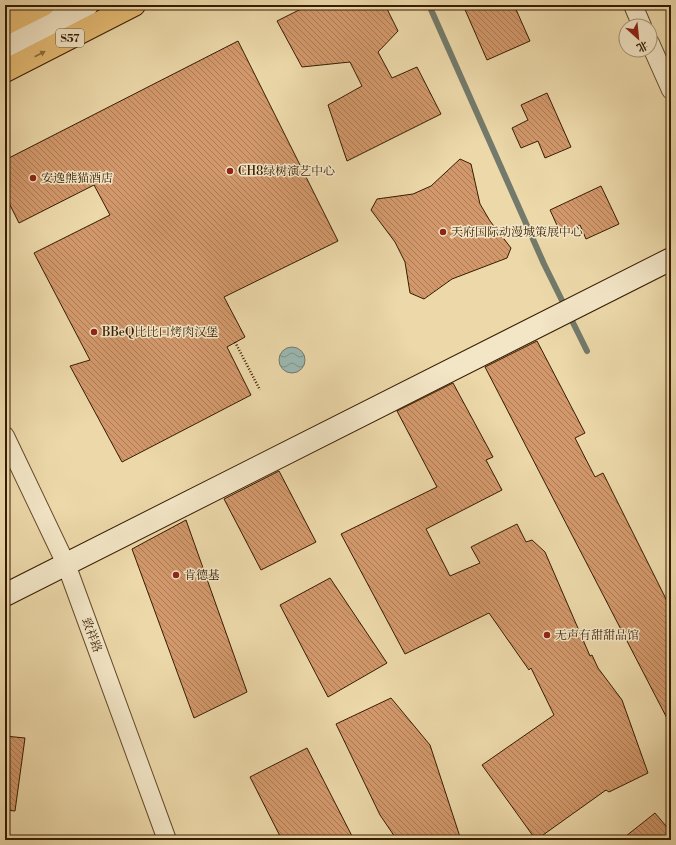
<svg xmlns="http://www.w3.org/2000/svg" width="676" height="845" font-family="'Libre Bodoni','Noto Serif SC',serif">
<style>
.water{fill:url(#water-waves);stroke:#737a6b}
.lines{fill:none;stroke-linecap:round;stroke-linejoin:round}
.stream{stroke:#737a6b;stroke-width:6}
.building{fill:url(#building-back-hatch);stroke:#371c01}
.street-casing{stroke:#644b2b;stroke-width:20}
.secondary-casing{stroke:#371c01;stroke-width:24}
.highway-casing{stroke:#371c01;stroke-width:24}
.path{stroke:#371c01;stroke-width:2.5;stroke-dasharray:1 2;stroke-linecap:butt}
.street{stroke:#f3e6c7;stroke-width:18}
.secondary{stroke:#f3e6c7;stroke-width:22}
.highway{stroke:#e6bc74;stroke-width:22}
.oneway{fill:#8e6c3a}
.poi-dot{fill:#8f2418;stroke:#f3e6c7;stroke-width:1.5}
.labels{text-anchor:middle;stroke-width:3;stroke-linejoin:round;paint-order:stroke}
.shield{fill:#f3e6c7;stroke:#6f593c;stroke-width:1}
.shield-label{font-size:11px;font-weight:bold;fill:#371c01}
.poi-label{font-size:12px;fill:#371c01;stroke:#f3e6c7;text-anchor:start}
.street-label{font-size:12px;fill:#371c01;stroke:#f3e6c7}
</style>
<defs>
<pattern id="water-waves" width="16" height="10" patternUnits="userSpaceOnUse"><rect width="16" height="10" fill="#9bb8b1"/><path d="M0 5q4-4 8 0t8 0" fill="none" stroke="#7f958e"/></pattern>
<pattern id="building-back-hatch" width="6" height="6" patternUnits="userSpaceOnUse"><rect width="6" height="6" fill="#d2986b"/><path d="M-1 5l2 2M0 0l6 6M5-1l2 2" fill="none" stroke="#ab7b56"/></pattern>
</defs>
<rect width="100%" height="100%" fill="#ecd8a9"/>
<filter id="stains"><feTurbulence type="fractalNoise" baseFrequency=".005" numOctaves="4"/><feColorMatrix values="0 0 0 0 .2 0 0 0 0 .09 0 0 0 0 .02 0 0 0 .5 -.17"/></filter>
<radialGradient id="worn" r=".72"><stop offset=".6" stop-color="#630" stop-opacity="0"/><stop offset="1" stop-color="#630" stop-opacity=".3"/></radialGradient>
<circle class="water" cx="292" cy="360" r="13"/>
<g class="lines">
<polyline class="stream" points="429,5 544,264 587,351"/>
</g>
<g class="building">
<polygon points="309,5 385,5 398,31 378,52 392,78 417,67 441,114 347,161 328,105 362,86 350,62 302,67 277,21"/>
<polygon points="463,5 514,5 530,41 487,60"/>
<polygon points="238,41 338,241 224,297 245,337 227,347 251,395 122,462 70,366 90,360 34,253 110,215 94,185 19,223 5,195 5,160"/>
<polygon points="547,93 571,147 545,158 538,141 521,148 512,128 528,120 521,105"/>
<polygon points="460,159 471,164 480,204 490,221 511,248 507,258 452,279 424,299 410,293 405,262 395,242 371,210 377,199 413,194 431,186"/>
<polygon points="601,186 619,224 586,239 580,225 561,234 550,210"/>
<polygon points="537,341 585,433 575,438 595,477 603,473 671,609 671,726 485,367"/>
<polygon points="453,383 493,457 486,460 502,490 426,529 450,576 480,563 471,547 517,524 526,542 532,540 545,552 590,656 592,655 598,668 622,700 648,773 609,792 606,790 536,840 482,765 554,715 531,668 529,670 489,613 405,654 341,534 437,487 397,411"/>
<polygon points="279,471 316,542 261,570 224,499"/>
<polygon points="186,520 247,692 194,718 132,549"/>
<polygon points="330,578 387,663 328,697 280,605"/>
<polygon points="391,698 430,745 461,840 397,840 380,815 336,724"/>
<polygon points="5,736 25,738 15,811 5,810"/>
<polygon points="307,748 354,840 282,840 250,777"/>
<polygon points="655,813 671,832 671,840 621,840"/>
</g>
<g class="lines">
<defs>
<g id="street">
<polyline points="633,5 642,26"/>
<polyline points="650,43 671,90"/>
<polyline points="5,436 66,564 167,840"/>
</g>
<g id="secondary">
<polyline points="5,47 87,5"/>
<polyline points="5,595 671,259"/>
</g>
<g id="highway">
<polyline points="5,24 43,5"/>
<polyline points="5,71 134,5"/>
</g>
</defs>
<use href="#street" class="street-casing"/>
<use href="#secondary" class="secondary-casing"/>
<use href="#highway" class="highway-casing"/>
<polyline class="path" points="235,342 260,390"/>
<use href="#street" class="street"/>
<use href="#secondary" class="secondary"/>
<use href="#highway" class="highway"/>
</g>
<defs><path id="oneway-solid" d="M-6-.8H1V-3.2L6.5 0L1 3.2V.8H-6Z"/></defs>
<use class="oneway" href="#oneway-solid" transform="translate(40 54) rotate(-27)"/>
<g class="poi-dot">
<circle cx="230" cy="171" r="4"/>
<circle cx="33" cy="178" r="4"/>
<circle cx="443" cy="232" r="4"/>
<circle cx="94" cy="332" r="4"/>
<circle cx="176" cy="575" r="4"/>
<circle cx="547" cy="635" r="4"/>
</g>
<g class="labels">
<rect class="shield" x="56" y="29" width="28" height="18" rx="3"/>
<g class="shield-label">
<text x="70" y="42">S57</text>
</g>
<g class="poi-label">
<text x="238" y="175">CH8绿树演艺中心</text>
<text x="41" y="182">安逸熊猫酒店</text>
<text x="451" y="236">天府国际动漫城策展中心</text>
<text x="102" y="336">BBeQ比比口烤肉汉堡</text>
<text x="184" y="579">肯德基</text>
<text x="555" y="639">无声有甜甜品馆</text>
</g>
<g class="street-label">
<text transform="translate(92 635) rotate(70)" y="4">致祥路</text>
</g>
</g>
<rect width="676" height="845" fill="none" stroke="#ecd8a9" stroke-width="20"/>
<rect x="6" y="6" width="664" height="833" fill="none" stroke="#371c01" stroke-width="2"/>
<rect x="10" y="10" width="656" height="825" fill="none" stroke="#371c01"/>
<g transform="translate(638 38) rotate(153)"><circle r="19" fill="#f3e6c7" stroke="#a89578"/>
<path d="M0-3L7 15L0 10L-7 15Z" fill="#8f2418"/>
<text y="-6" font-size="11" font-weight="bold" text-anchor="middle" fill="#371c01">北</text>
</g>
<rect width="100%" height="100%" filter="url(#stains)"/>
<rect width="100%" height="100%" fill="url(#worn)"/>
</svg>
